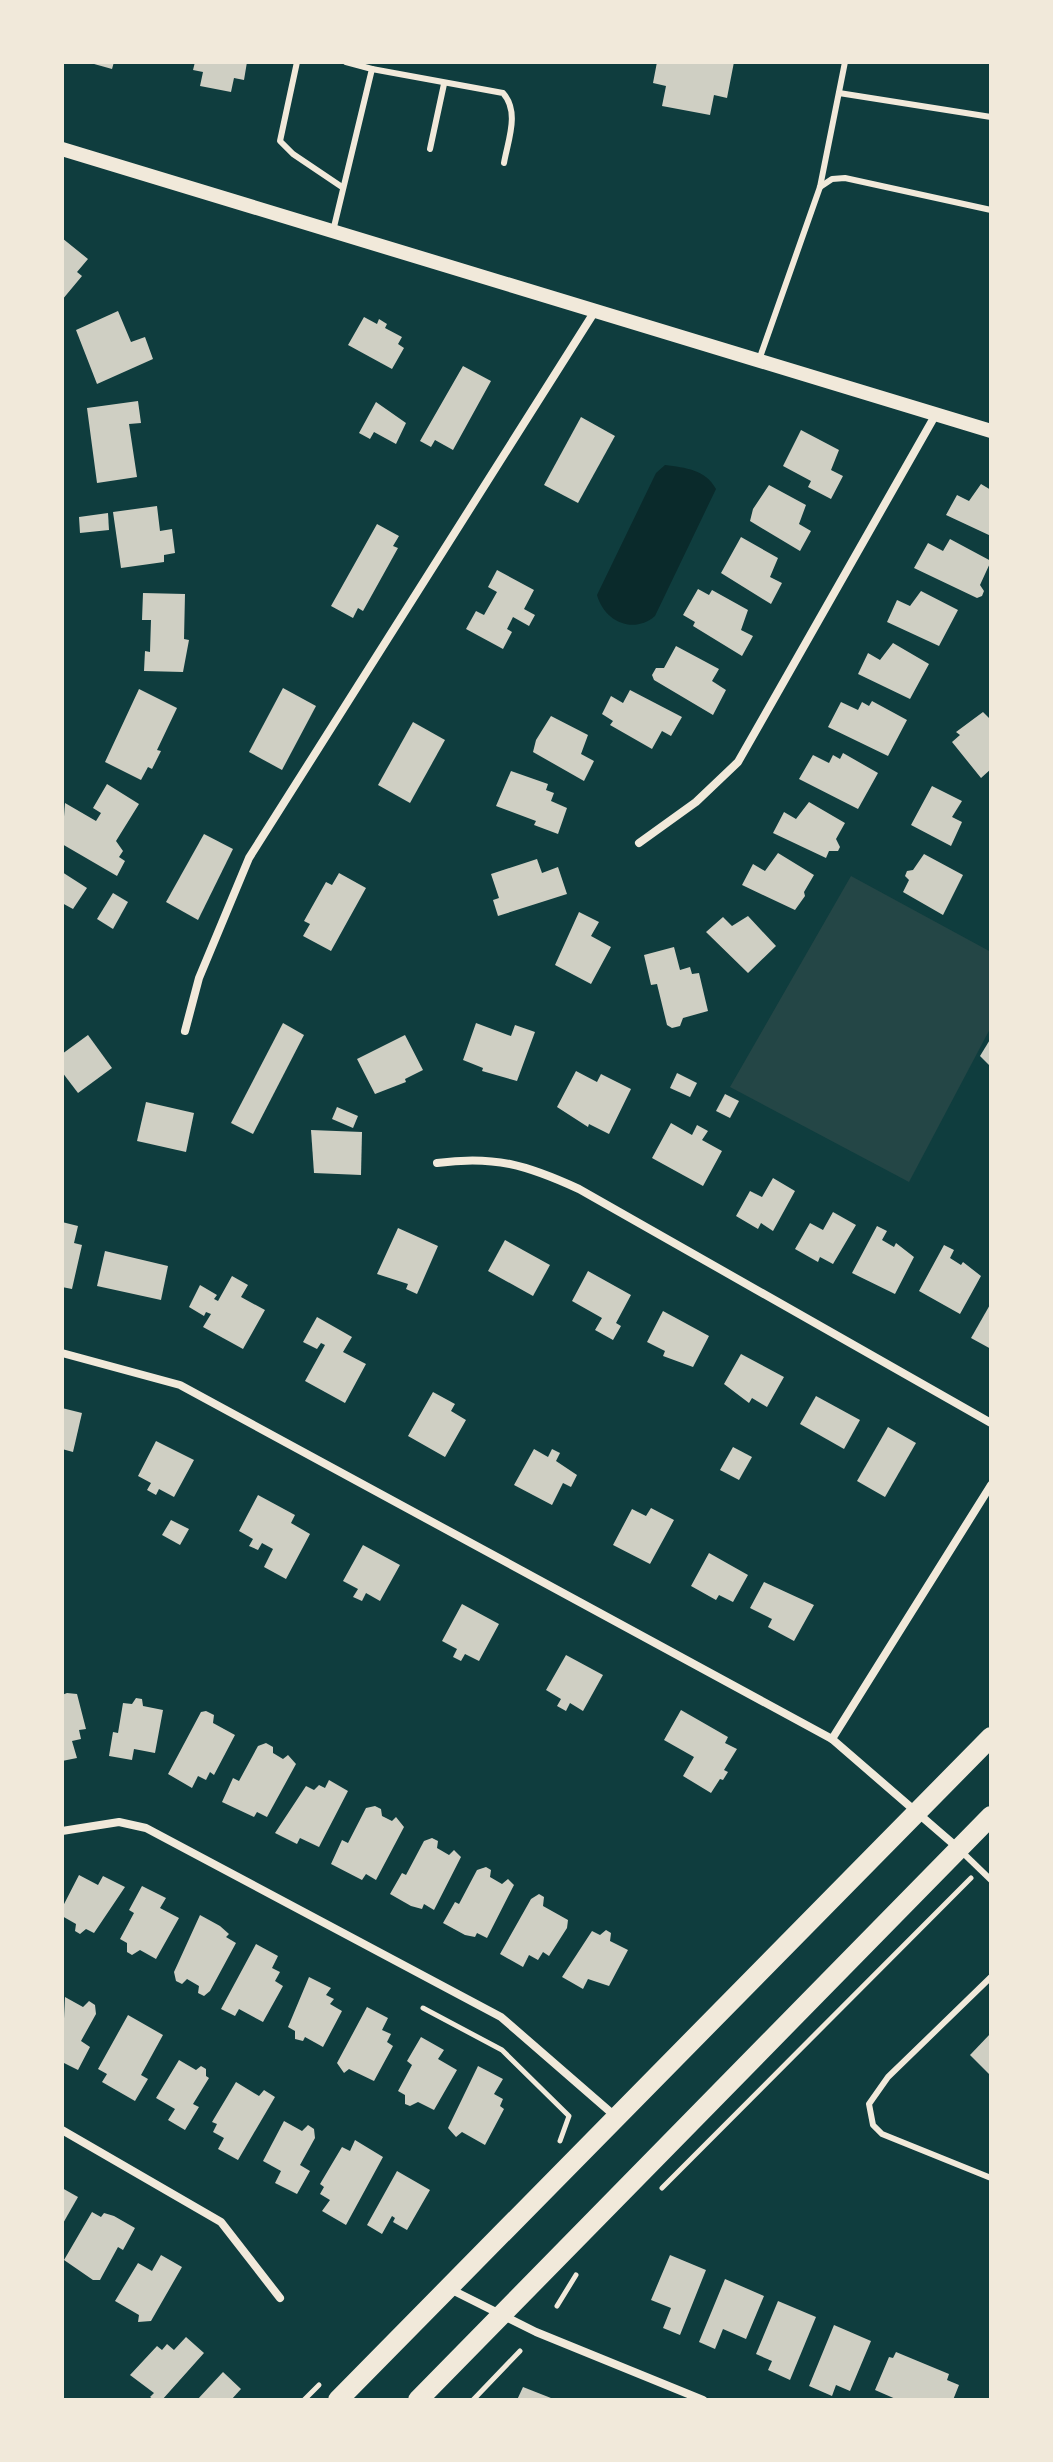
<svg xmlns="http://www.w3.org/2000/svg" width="1053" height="2462" font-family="'Space Grotesk',sans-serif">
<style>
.green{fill:#244646}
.water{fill:#0a2a2b}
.building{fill:#cfcfc3}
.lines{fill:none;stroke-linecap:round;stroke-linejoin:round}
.path{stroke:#f1e9da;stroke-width:5}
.service{stroke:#f1e9da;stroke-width:6}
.minor{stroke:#f1e9da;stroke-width:8}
.tertiary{stroke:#f1e9da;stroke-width:14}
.primary{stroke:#f1e9da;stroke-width:20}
</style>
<rect width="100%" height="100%" fill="#0f3d3e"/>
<polygon class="green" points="851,876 991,952 991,1027 909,1182 730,1087"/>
<path class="water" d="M 665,465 C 686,468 705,469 716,489 L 655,616 C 633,635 604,621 597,595 L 656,473 Z"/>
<g class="building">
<polygon points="87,62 114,62 112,69"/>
<polygon points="195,62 247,62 244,80 234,78 231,92 200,86 203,72 193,70"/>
<polygon points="657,62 734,62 727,98 714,95 710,115 662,106 666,86 653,83"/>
<polygon points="62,238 88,259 77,272 82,276 62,300"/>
<polygon points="118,311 131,342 145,337 153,359 97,384 76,330"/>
<polygon points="364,317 377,324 379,319 387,324 385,328 402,337 398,344 404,348 392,369 348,345"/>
<polygon points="463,366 491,381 453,450 435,440 431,447 420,441"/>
<polygon points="138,401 141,423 129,424 137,477 97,483 87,408"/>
<polygon points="376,402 406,423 396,444 374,432 370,439 359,433"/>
<polygon points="581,417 615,436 578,503 544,485"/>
<polygon points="801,430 839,450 831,470 843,476 831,499 808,487 811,481 783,466"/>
<polygon points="981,484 991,490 991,536 946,515 957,495 969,501"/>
<polygon points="769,485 806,505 799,524 811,531 800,551 750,521 753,509"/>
<polygon points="157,506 160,531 172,529 175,553 164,555 164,562 121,568 113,512"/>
<polygon points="108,513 109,530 80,533 79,517"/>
<polygon points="377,524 399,536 393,546 398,548 363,611 358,608 353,618 331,606"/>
<polygon points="741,537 778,558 770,577 782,583 771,604 721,573"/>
<polygon points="950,539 991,561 980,585 984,591 982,596 977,598 914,568 928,543 943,551"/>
<polygon points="497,570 534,590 524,609 535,615 529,626 513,617 507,629 512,632 503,649 466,629 476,611 484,615 497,592 488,587"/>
<polygon points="698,589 709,595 712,590 748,610 741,630 753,636 742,656 693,626 695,622 683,615"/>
<polygon points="921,591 958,610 939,646 887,622 897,600 910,606"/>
<polygon points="143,593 185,594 184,639 189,640 183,672 144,671 145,651 150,652 151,620 142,620"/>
<polygon points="893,643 929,664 910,699 858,674 868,653 880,660"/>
<polygon points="676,646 719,669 712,681 726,690 713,715 654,680 652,675 656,668 664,668"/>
<polygon points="283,688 316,706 282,770 249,752"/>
<polygon points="139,689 177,708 157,750 161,751 152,769 148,767 141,780 105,762"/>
<polygon points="630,690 682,717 671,736 662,731 652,749 610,725 613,721 602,714 611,696 623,703"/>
<polygon points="872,701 907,720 888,756 828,727 841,702 858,710 862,702 869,706"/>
<polygon points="983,712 991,720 991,769 981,778 952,742 960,735 956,732"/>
<polygon points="551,716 588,735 581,754 594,761 584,781 533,752 536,740"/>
<polygon points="413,722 445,740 410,803 378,785"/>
<polygon points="843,753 878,773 858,809 799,779 813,755 829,763 833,755 840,759"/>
<polygon points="511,771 548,784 546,790 554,793 551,801 567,808 558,834 534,825 536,821 496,806"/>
<polygon points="107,784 139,804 116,841 123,851 119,857 125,861 117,876 62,844 65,803 96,821 101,813 93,808"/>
<polygon points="932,786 962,801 952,817 962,822 951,846 911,825"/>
<polygon points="809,802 845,823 836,839 840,847 838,851 829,851 826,858 773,833 784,812 796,819"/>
<polygon points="204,834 233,849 198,920 166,902"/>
<polygon points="778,853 814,875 804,892 805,896 795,910 742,885 753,864 765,871"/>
<polygon points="924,854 963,875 943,915 903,892 909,880 905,876 907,871 913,870"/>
<polygon points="537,859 542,873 558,867 567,894 498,916 493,900 499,898 491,874"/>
<polygon points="62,872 87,888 73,909 62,903"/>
<polygon points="339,873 366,888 331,951 303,936 310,924 304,921 326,882 332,885"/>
<polygon points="113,893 128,902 113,929 97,919"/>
<polygon points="579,912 599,922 591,936 611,947 591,984 555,965"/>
<polygon points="748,916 776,946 748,973 706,932 723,917 732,926"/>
<polygon points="674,947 680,970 690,967 692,974 699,973 708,1011 683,1018 680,1026 672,1028 667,1025 657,984 651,985 644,955"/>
<polygon points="283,1023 304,1035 253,1134 231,1123"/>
<polygon points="476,1023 511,1036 515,1025 535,1032 517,1081 482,1071 483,1068 463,1060"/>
<polygon points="88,1035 112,1068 78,1093 62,1072 62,1054"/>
<polygon points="405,1035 423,1070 405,1079 406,1082 375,1094 357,1059"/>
<polygon points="991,1038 991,1067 980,1056"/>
<polygon points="576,1071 597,1082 601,1074 631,1089 609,1134 589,1124 588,1127 557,1107"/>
<polygon points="677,1073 697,1083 690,1097 670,1088"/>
<polygon points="725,1094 739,1101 730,1118 716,1111"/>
<polygon points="146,1102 194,1113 186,1152 137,1141"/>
<polygon points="337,1107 358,1116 353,1128 332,1119"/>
<polygon points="671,1123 692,1135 697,1125 708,1131 702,1140 722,1151 703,1186 652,1158"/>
<polygon points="311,1130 362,1132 361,1175 314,1173"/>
<polygon points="773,1178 795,1191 773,1231 761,1223 758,1229 736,1216 750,1191 762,1197"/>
<polygon points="833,1212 856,1225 833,1264 820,1257 818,1262 795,1249 810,1223 823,1230"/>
<polygon points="62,1222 78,1226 74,1243 82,1245 72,1289 62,1287"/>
<polygon points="877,1226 887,1231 882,1240 894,1247 896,1243 914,1257 895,1294 852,1273"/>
<polygon points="398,1228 438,1246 417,1294 406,1289 408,1284 377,1274"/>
<polygon points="505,1240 550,1265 533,1296 488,1271"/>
<polygon points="944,1245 954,1250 950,1258 961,1265 963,1262 981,1276 960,1314 919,1291"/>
<polygon points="105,1251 168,1266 161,1300 97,1286"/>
<polygon points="588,1271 631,1295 616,1323 621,1326 613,1340 595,1330 602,1318 572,1301"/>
<polygon points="232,1276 248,1285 241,1297 265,1310 243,1349 203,1327 211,1314 206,1312 204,1316 189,1307 200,1285 217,1295 214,1299 218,1301"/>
<polygon points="991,1303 991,1349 971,1338"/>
<polygon points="663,1311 709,1336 693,1367 663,1356 665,1351 647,1342"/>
<polygon points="317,1317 352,1337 343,1352 366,1364 345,1403 305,1381 325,1345 321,1343 317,1349 303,1342"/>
<polygon points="741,1354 784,1377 767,1407 752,1398 749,1403 724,1384"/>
<polygon points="433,1392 455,1404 451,1411 466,1420 445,1457 408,1436"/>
<polygon points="816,1396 860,1420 844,1449 800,1424"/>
<polygon points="62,1408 82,1413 73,1452 62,1449"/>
<polygon points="888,1427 916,1443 885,1497 857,1481"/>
<polygon points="156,1441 194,1460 174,1497 159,1489 156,1495 147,1490 151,1483 138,1476"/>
<polygon points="733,1447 752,1457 739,1480 720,1470"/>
<polygon points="534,1449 548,1457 552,1449 560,1453 556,1461 577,1475 571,1487 563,1483 552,1505 514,1485"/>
<polygon points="258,1495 295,1515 291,1523 310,1534 286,1579 264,1567 273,1549 262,1543 258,1550 249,1546 253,1539 239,1531"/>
<polygon points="651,1508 674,1520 650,1564 613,1545 632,1509 646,1516"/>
<polygon points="171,1520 189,1529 180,1545 162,1535"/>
<polygon points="363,1545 400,1565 380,1601 366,1593 362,1601 353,1597 358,1589 343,1581"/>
<polygon points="709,1553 748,1575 733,1602 719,1595 716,1600 691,1586"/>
<polygon points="764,1582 814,1605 794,1641 768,1627 772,1619 750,1608"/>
<polygon points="462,1604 499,1624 479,1661 465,1654 461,1661 453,1657 457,1649 442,1641"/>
<polygon points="566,1655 603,1675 583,1711 570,1703 566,1711 557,1706 561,1699 546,1690"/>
<polygon points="67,1693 77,1694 86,1729 79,1730 81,1739 72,1741 77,1758 62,1761 62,1695"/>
<polygon points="136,1698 142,1699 143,1706 163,1710 155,1753 134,1749 132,1760 109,1756 113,1732 118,1733 123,1703 132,1704"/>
<polygon points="681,1710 728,1737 725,1743 737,1749 724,1770 728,1772 723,1780 720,1779 711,1793 683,1776 694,1757 664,1740"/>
<polygon points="206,1711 214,1715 213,1723 235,1735 214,1775 210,1772 206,1780 198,1776 192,1788 168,1774 201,1712"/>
<polygon points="266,1743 273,1747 273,1753 283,1759 288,1755 296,1764 267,1817 257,1812 254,1817 222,1802 233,1778 239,1781 258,1746"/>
<polygon points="329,1780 348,1791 319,1847 300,1838 297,1844 275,1833 306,1786 314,1790 319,1785 325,1788"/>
<polygon points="375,1806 381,1809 382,1816 392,1821 396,1817 404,1827 376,1880 366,1874 362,1880 331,1864 342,1840 348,1843 366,1808"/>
<polygon points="432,1838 438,1841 437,1848 449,1855 454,1850 461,1857 434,1910 424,1904 422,1909 411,1906 390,1894 402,1873 406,1875 424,1841"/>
<polygon points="486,1867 491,1870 490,1877 502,1884 508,1879 514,1885 487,1938 477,1933 475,1937 465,1935 443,1923 455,1902 459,1904 477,1870"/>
<polygon points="79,1875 98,1885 103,1876 125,1887 94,1933 86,1929 80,1934 75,1931 76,1924 62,1916 62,1908"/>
<polygon points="142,1886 166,1898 160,1908 179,1918 156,1959 140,1950 132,1955 127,1952 127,1943 120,1939 134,1913 129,1910"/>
<polygon points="539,1894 544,1897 543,1906 568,1920 567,1928 549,1956 543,1952 538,1960 529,1955 523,1967 500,1954 531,1899"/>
<polygon points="200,1915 220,1926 229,1934 226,1937 236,1943 210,1991 204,1996 198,1993 199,1986 187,1979 182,1984 176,1981 174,1972"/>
<polygon points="606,1930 611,1933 610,1941 628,1950 609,1986 588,1979 583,1989 562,1977 592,1931 600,1935"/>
<polygon points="256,1944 278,1956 272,1968 280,1972 275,1981 283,1986 263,2022 239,2009 235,2016 221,2009"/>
<polygon points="309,1977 331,1988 326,1995 334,1999 330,2004 342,2011 323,2047 305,2037 303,2041 295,2039 295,2031 288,2027"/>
<polygon points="65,1997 83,2007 89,2001 95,2005 96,2014 81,2041 90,2047 78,2070 62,2062"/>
<polygon points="367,2007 388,2018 382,2030 391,2034 387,2042 393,2046 374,2081 349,2069 344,2073 337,2063"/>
<polygon points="128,2015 163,2035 141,2075 148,2079 135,2101 102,2082 107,2074 98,2069"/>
<polygon points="991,2033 991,2076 970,2055"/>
<polygon points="421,2037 444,2050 438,2059 457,2070 434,2110 418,2102 410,2106 405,2104 405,2095 398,2091 412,2065 407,2061"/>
<polygon points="179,2060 196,2070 201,2066 206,2069 206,2076 209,2078 193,2104 199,2107 185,2130 168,2120 175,2109 156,2098"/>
<polygon points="478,2066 503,2079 494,2094 503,2099 500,2106 504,2109 485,2145 462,2132 456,2137 448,2128"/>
<polygon points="236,2082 259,2096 264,2090 275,2097 238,2160 218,2149 224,2138 213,2132 217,2124 212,2122"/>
<polygon points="284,2121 302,2131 308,2125 314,2129 315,2138 300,2165 310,2171 297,2194 275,2183 281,2171 263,2161"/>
<polygon points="355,2140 383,2157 346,2225 322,2211 330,2200 320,2194 324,2187 320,2184 342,2147 350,2151"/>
<polygon points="397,2171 430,2190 407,2230 393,2222 395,2218 392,2216 382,2234 367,2225"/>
<polygon points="62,2188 78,2197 62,2225"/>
<polygon points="92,2212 101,2217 104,2213 114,2216 135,2228 123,2250 118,2247 100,2280 93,2280 64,2260"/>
<polygon points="161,2255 182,2267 151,2321 138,2322 139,2315 115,2301 138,2263 152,2271"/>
<polygon points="670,2255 706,2270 680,2335 663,2328 671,2308 651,2300"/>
<polygon points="725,2279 764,2296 746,2339 723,2329 715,2349 699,2342"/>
<polygon points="778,2301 816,2317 790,2380 768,2370 772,2361 756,2354"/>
<polygon points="834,2325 871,2341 850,2391 836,2385 832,2396 809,2386"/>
<polygon points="186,2337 204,2353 162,2400 154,2400 150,2397 154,2393 130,2375 157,2346 162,2350 167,2344 174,2350"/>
<polygon points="896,2352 949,2374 947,2380 959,2385 953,2400 898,2400 875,2390 889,2357 893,2358"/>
<polygon points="223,2372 241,2389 231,2400 197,2400"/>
<polygon points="523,2387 556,2400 517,2400"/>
</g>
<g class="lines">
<g class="path">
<polyline points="423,2008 502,2050 569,2116 560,2141"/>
<polyline points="662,2188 971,1878"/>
<polyline points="557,2306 576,2275"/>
<polyline points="304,2400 319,2385"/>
<polyline points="473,2400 520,2351"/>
</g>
<g class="service">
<polyline points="297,62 280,141 293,154 342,187"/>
<path d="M 372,69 L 503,93 C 520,112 508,140 504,163"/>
<polyline points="839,93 991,117"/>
<polyline points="430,149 444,84"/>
<polyline points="820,187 832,179 845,178 991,210"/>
<polyline points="333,231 372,69 346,62"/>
<polyline points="759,360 820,187 845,62"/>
<polyline points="961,1851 991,1880"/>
<polyline points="991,1977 888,2077 869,2104 873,2125 882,2134 991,2178"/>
</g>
<g class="minor">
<polyline points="639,843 696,802 738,762 936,414"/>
<polyline points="185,1031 199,978 249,858 595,311"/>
<path d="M 437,1163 C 494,1155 527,1165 579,1189 L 991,1423"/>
<polyline points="62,1353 180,1385 832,1739 958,1848"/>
<polyline points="832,1739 991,1485"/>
<polyline points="62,1831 119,1822 146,1828 501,2017 615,2116"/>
<polyline points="62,2130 221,2222 280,2298"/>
<polyline points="448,2288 536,2332 703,2400"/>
</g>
<polyline class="tertiary" points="62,149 991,431"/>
<g class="primary">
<polyline points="338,2400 991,1737"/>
<polyline points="418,2400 991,1816"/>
</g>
</g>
<rect width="1053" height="2462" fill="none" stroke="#f1e9da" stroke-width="128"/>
</svg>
